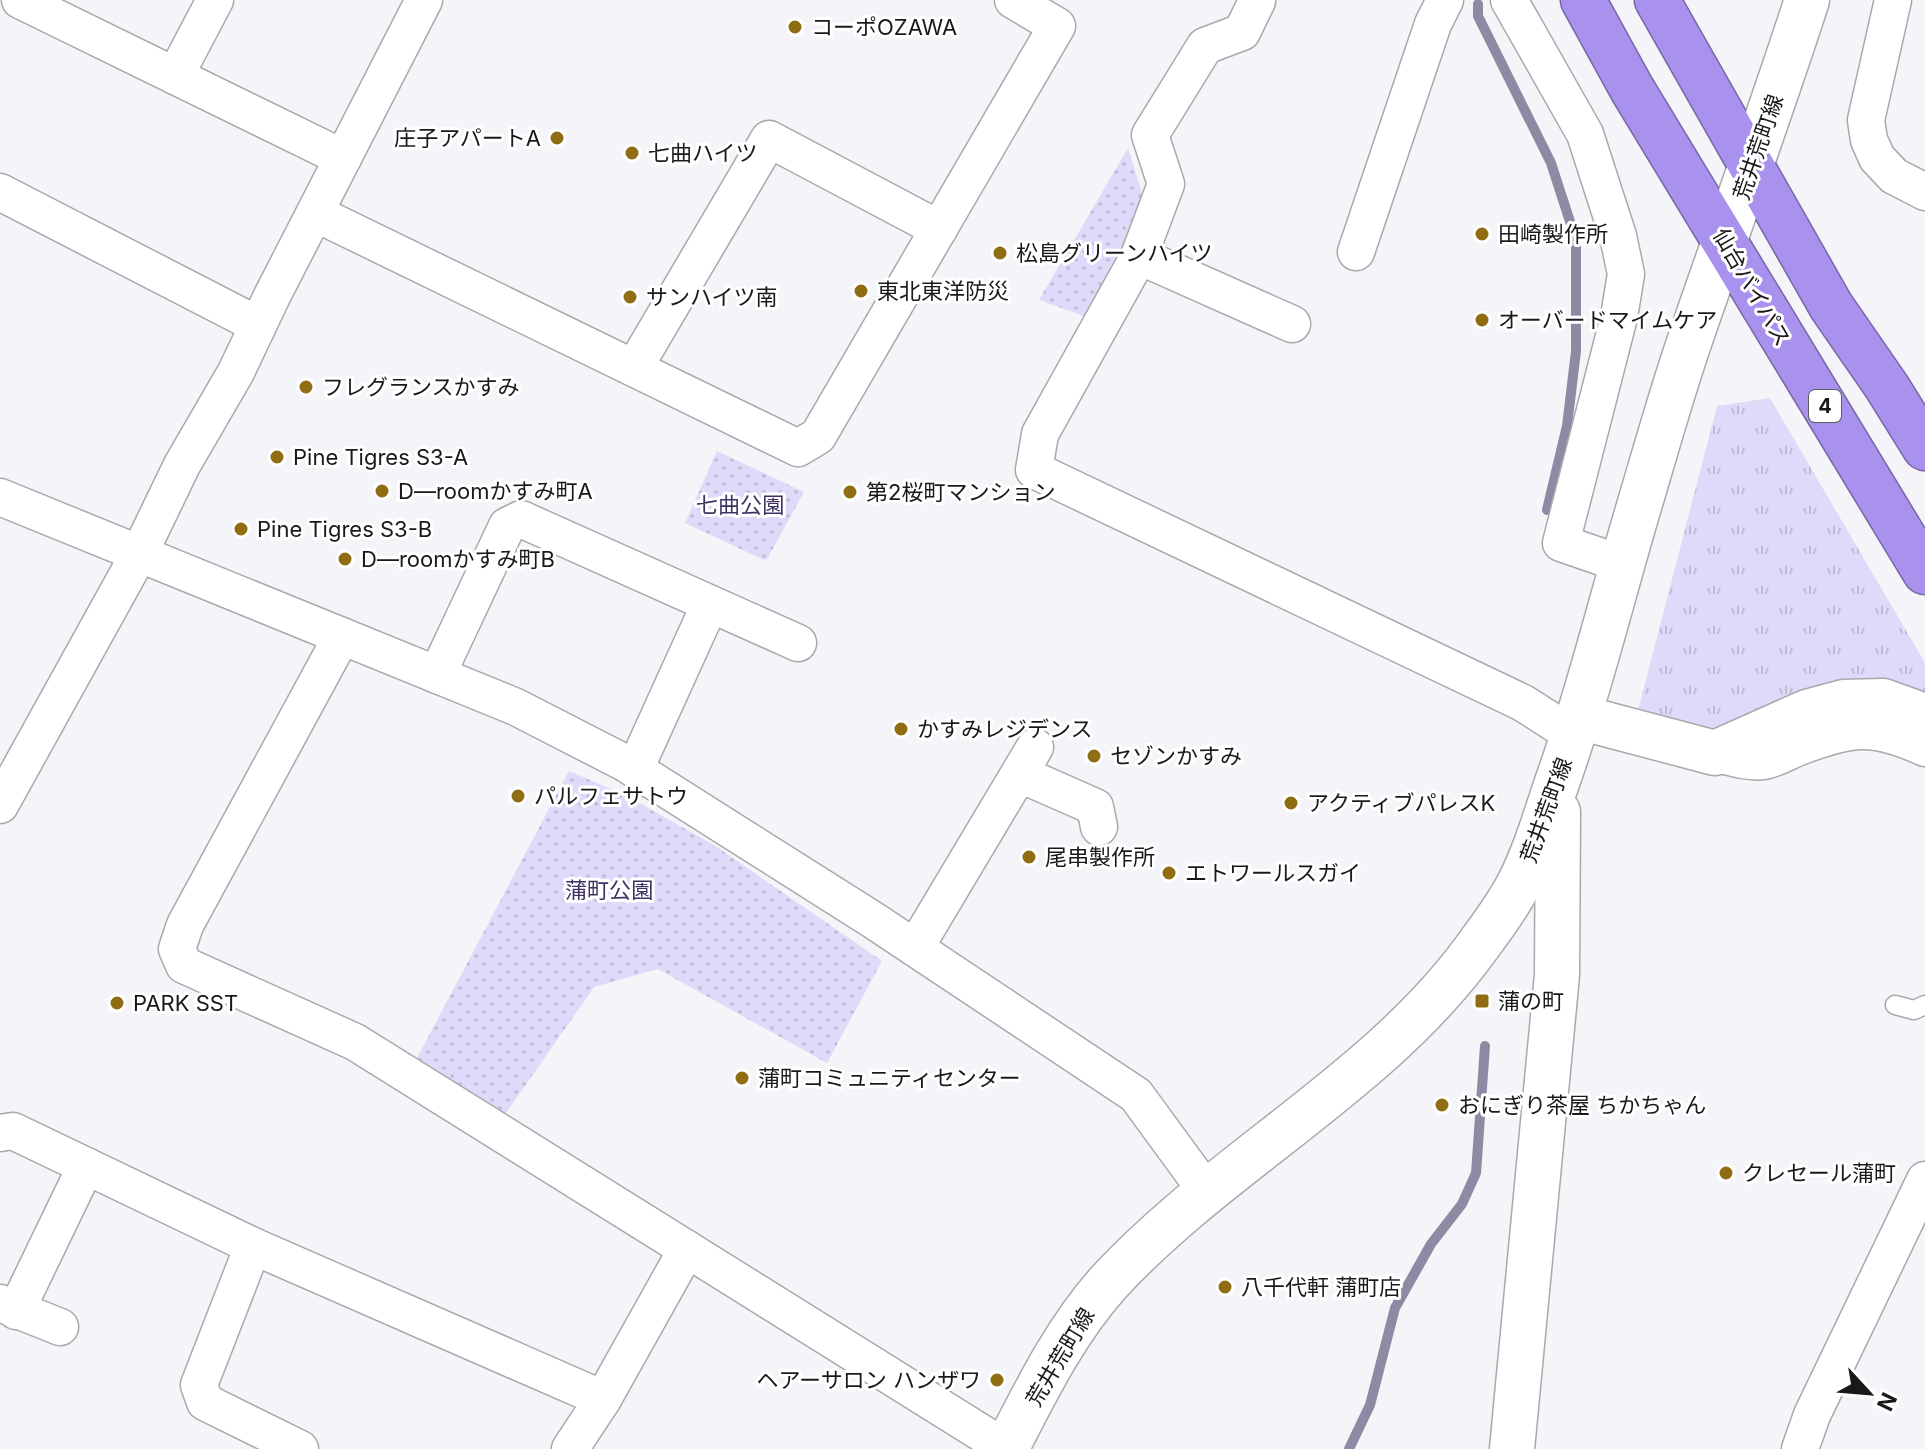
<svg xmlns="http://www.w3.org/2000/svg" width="1925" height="1449" font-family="Inter,'Noto Sans JP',sans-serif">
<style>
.grass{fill:url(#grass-tufts)}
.park{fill:url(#park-dots)}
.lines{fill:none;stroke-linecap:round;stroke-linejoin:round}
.stream{stroke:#8f8aa4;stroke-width:10}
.lane-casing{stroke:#a9a8ac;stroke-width:21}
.street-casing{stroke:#a9a8ac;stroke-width:39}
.secondary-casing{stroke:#a9a8ac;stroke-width:47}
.highway-casing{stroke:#7767a4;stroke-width:47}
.lane{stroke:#fff;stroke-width:18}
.street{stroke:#fff;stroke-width:36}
.secondary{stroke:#fff;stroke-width:44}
.highway{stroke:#a991ee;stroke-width:44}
.poi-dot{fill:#906d13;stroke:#fff;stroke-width:3}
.labels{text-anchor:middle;stroke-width:6;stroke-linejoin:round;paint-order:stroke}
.shield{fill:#fff;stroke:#5e5e5f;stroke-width:2}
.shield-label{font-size:20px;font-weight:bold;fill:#19191b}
.poi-label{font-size:22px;fill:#19191b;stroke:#fff;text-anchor:start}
.street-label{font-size:22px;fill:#19191b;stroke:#fff}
.park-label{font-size:22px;fill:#3f3262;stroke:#fff}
</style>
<defs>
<pattern id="grass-tufts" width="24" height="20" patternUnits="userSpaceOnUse" patternTransform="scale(2)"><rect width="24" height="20" fill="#e0dafa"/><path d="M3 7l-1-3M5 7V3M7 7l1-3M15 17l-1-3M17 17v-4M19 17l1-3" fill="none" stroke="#c0bad6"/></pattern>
<pattern id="park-dots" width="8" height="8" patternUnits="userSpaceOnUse" patternTransform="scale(2)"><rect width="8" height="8" fill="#e0dafa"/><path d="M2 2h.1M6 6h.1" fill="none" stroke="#c0bad6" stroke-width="1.8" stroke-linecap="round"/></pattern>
</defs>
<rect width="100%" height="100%" fill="#f5f4f8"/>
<polygon class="grass" points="1770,398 1925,663 1925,697 1711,739 1636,718 1717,406"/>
<g class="park">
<polygon points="1128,148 1144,199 1115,263 1084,316 1039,300"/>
<polygon points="717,451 804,492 766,561 685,523"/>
<polygon points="569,771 625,795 714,845 882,961 827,1063 658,969 594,987 495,1129 408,1075"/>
</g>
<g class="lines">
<g class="stream">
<polyline points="1478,4 1478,16 1551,163 1576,240 1576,351 1567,426 1547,510"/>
<polyline points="1349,1449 1370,1405 1395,1308 1431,1244 1462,1204 1476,1173 1485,1046"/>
</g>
<defs>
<polyline id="lane" points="1895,1005 1914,1010 1925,1005"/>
<g id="street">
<polyline points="20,0 343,158"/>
<polyline points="1509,0 1585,134 1618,236 1626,274 1619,317 1561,543 1622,564"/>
<polyline points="1893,0 1866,120 1869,140 1877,158 1894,176 1925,192"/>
<polyline points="1257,1 1242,32 1205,46 1150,135 1166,184 1139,256 1040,434 1034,470 1523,703 1573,735"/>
<polyline points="175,76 215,0"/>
<polyline points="0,192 258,325"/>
<polyline points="315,213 798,448 818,436 1057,26 1013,0"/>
<polyline points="1356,252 1433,24 1445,0"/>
<polyline points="1139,256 1292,324"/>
<polyline points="634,368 769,139 939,229"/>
<polyline points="0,497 516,707 625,763 873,920 1136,1095 1207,1192"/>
<polyline points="342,636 185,925 177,949 184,965 355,1042 988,1437 1008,1446"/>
<polyline points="437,675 507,526 521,519 798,643"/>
<path d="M 1715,753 C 1730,757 1748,763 1764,761 C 1776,759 1788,751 1799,747 C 1851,727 1873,724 1925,748"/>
<polyline points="635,769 710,604"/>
<polyline points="1020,774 1095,807 1099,827"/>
<polyline points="0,805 139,554 182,465 236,372 272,296 424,0"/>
<polyline points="915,948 1035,747"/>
<polyline points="0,1133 13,1131 253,1246 603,1399"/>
<polyline points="253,1246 199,1385 205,1402 300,1449"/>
<polyline points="0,1303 60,1327"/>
<polyline points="16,1311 86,1166"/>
<polyline points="570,1449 603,1399 687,1249"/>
<polyline points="1800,1449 1812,1415 1925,1180"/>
</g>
<g id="secondary">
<polyline points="1579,717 1715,753 1807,712 1844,702 1883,701 1925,716"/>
<path d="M 1006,1449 C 1036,1391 1065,1331 1109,1282 C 1223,1159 1382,1081 1480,943 C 1492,927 1504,910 1514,893 C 1535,856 1546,813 1560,774 C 1591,685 1613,593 1640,503 C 1657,446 1673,388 1693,331 C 1731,221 1771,111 1807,0"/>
<polyline points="1512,1449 1557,975 1558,812"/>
</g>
<g id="highway">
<polyline points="1583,0 1632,89 1925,572"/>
<polyline points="1657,0 1831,306 1887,387 1925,448"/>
</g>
</defs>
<use href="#lane" class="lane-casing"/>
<use href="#street" class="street-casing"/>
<use href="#secondary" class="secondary-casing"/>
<use href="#highway" class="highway-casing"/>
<use href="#lane" class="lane"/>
<use href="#street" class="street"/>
<use href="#secondary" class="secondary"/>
<use href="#highway" class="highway"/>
</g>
<g class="poi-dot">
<circle cx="795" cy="27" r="8"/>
<circle cx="557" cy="138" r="8"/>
<circle cx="632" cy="153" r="8"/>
<circle cx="1482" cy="234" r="8"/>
<circle cx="1000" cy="253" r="8"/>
<circle cx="861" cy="291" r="8"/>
<circle cx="630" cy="297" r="8"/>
<circle cx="1482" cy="320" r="8"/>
<circle cx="306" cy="387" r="8"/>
<circle cx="277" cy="457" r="8"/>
<circle cx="382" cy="491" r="8"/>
<circle cx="850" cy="492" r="8"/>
<circle cx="241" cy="529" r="8"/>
<circle cx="345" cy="559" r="8"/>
<circle cx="901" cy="729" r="8"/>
<circle cx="1094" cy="756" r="8"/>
<circle cx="518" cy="796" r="8"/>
<circle cx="1291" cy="803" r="8"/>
<circle cx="1029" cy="857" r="8"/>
<circle cx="1169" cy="873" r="8"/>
<rect x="1474" y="993" width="16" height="16" rx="4"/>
<circle cx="117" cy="1003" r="8"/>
<circle cx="742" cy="1078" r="8"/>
<circle cx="1442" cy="1105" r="8"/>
<circle cx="1726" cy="1173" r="8"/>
<circle cx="1225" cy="1287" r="8"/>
<circle cx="997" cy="1380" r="8"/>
</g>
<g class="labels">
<rect class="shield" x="1809" y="390" width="32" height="32" rx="6"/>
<g class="shield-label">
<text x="1825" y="413">4</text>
</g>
<g class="poi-label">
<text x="811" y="35">コーポOZAWA</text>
<text x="541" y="146" text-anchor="end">庄子アパートA</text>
<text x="648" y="161">七曲ハイツ</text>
<text x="1498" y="242">田崎製作所</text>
<text x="1016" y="261">松島グリーンハイツ</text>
<text x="877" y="299">東北東洋防災</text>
<text x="646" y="305">サンハイツ南</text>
<text x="1498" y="328">オーバードマイムケア</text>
<text x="322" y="395">フレグランスかすみ</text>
<text x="293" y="465">Pine Tigres S3-A</text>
<text x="398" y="499">D―roomかすみ町A</text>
<text x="866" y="500">第2桜町マンション</text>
<text x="257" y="537">Pine Tigres S3-B</text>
<text x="361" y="567">D―roomかすみ町B</text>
<text x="917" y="737">かすみレジデンス</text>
<text x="1110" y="764">セゾンかすみ</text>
<text x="534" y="804">パルフェサトウ</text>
<text x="1307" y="811">アクティブパレスK</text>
<text x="1045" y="865">尾串製作所</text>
<text x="1185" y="881">エトワールスガイ</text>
<text x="1498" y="1009">蒲の町</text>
<text x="133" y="1011">PARK SST</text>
<text x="758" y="1086">蒲町コミュニティセンター</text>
<text x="1458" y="1113">おにぎり茶屋 ちかちゃん</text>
<text x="1742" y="1181">クレセール蒲町</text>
<text x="1241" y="1295">八千代軒 蒲町店</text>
<text x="981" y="1388" text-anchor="end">ヘアーサロン ハンザワ</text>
</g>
<g class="street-label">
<text transform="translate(1758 147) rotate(-71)" y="8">荒井荒町線</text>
<text transform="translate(1752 287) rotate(60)" y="8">仙台バイパス</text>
<text transform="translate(1546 810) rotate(-70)" y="8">荒井荒町線</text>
<text transform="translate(1060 1357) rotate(-59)" y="8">荒井荒町線</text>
</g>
<g class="park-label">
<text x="740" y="513">七曲公園</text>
<text x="609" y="898">蒲町公園</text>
</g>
</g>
<g transform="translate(1869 1393) rotate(116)" stroke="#ffffff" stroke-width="6" paint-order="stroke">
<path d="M0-6L14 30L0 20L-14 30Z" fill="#19191b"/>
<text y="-12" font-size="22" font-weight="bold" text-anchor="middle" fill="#19191b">N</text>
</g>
</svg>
